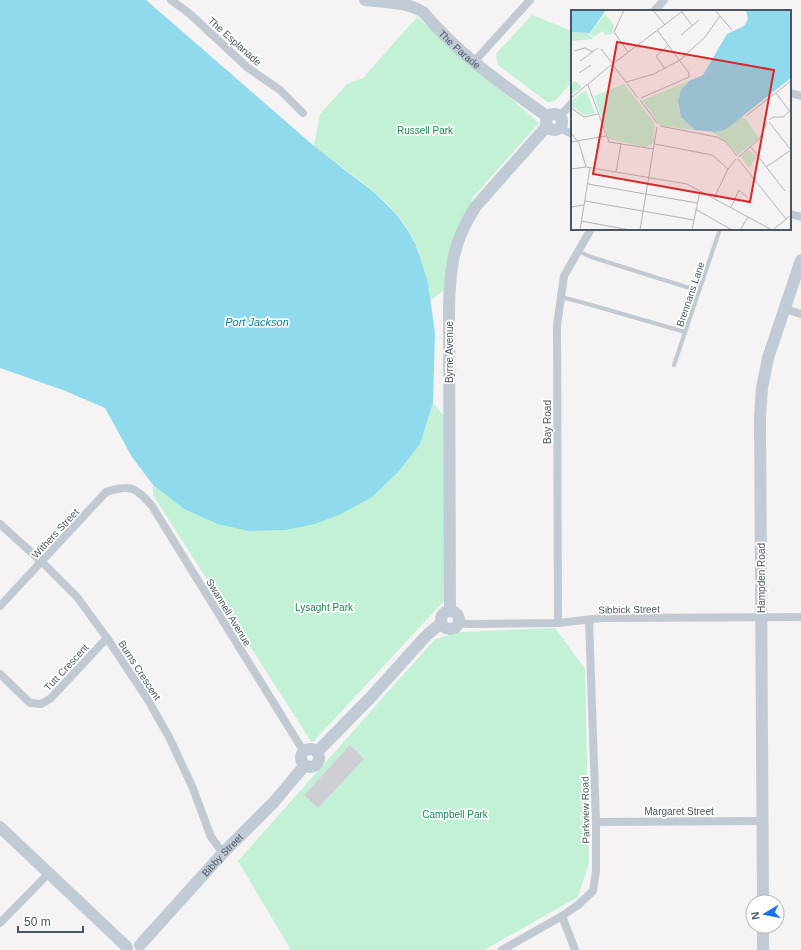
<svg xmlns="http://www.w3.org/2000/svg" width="801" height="950" font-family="Helvetica,sans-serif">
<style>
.green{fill:#c3f1d5}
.water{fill:#90daee}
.building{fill:#cdcfd5;stroke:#d7d9de}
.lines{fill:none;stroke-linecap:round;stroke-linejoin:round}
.lane{stroke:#c1cad2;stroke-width:4}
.street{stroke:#c1cad2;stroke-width:8}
.secondary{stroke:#c1cbd6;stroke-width:12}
.labels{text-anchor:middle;stroke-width:3.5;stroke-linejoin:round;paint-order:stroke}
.street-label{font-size:10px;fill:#4a5661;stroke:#fff}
.park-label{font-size:10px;fill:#17864f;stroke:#fff}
.water-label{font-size:11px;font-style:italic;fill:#0c7c9b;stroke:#fff}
.inset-road{fill:none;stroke:#b1b4b9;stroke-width:1}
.view{fill:#d62828;fill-opacity:0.15;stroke:#d62828;stroke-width:2}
.inset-edge{fill:none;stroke:#4a5661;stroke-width:2}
</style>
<rect width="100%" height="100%" fill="#f5f3f3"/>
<g class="green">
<polygon points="532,15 572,31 572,82 555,101 547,102 498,65 496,54"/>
<path d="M 417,17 L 539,123 L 473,197 L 452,247 L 444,290 L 431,300 C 429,287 425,275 421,262 C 419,256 419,250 416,244 C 396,200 351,175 314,146 L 320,114 L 347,84 L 363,78 Z"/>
<polygon points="433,403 444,416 444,601 312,743 153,495 153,485 184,509 420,444"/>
<polygon points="555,628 585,669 589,863 578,897 484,950 291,950 238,861 435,639 460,632"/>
</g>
<polygon class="water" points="0,0 146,0 314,146 375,193 397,215 409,232 416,245 428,283 435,333 433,403 420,444 399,471 372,497 341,514 315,524 285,530 249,531 218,524 184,509 153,485 132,457 105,408 63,390 0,368"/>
<polygon class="building" points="350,745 364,759 318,808 304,795"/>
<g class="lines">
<g class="lane">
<polyline points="578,251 591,257 699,291"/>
<polyline points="561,297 588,304 685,332"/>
<polyline points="674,365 720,229"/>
</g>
<g class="street">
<polyline points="171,0 190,14 248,68 280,90 303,113"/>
<polyline points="654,11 664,0"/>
<polyline points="473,63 530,0"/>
<polyline points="790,93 801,96"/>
<polyline points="560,116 572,103"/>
<polyline points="560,128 572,134"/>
<polyline points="790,214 801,217"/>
<polyline points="785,309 801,314"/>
<polyline points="0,524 42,562 77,597 107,638 148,700 169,737 192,786 211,837 223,853"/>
<path d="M 0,606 L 106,492 C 130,484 136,487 152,506 L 304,752"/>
<polyline points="458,623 468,624 558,623 602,618 801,617"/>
<polyline points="558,623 557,325 564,276 591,229"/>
<polyline points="0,674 30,703 41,704 50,699 107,638"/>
<polyline points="596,822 762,821"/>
<polyline points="562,916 575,950"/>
<polyline points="0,923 49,873"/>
<polyline points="502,950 562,916 578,905 593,891 596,871 596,822 589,620"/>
</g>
<g class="secondary">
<path id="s1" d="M 365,0 C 384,2 407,2 423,12 C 460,56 502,84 548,117"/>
<circle cx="554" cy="122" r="8"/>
<path d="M 450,611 L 449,308 C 450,267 453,241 476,206 L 547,126"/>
<circle cx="450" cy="620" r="9"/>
<circle cx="310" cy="758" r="9"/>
<polyline points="317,752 370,698 426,636 441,623"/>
<polyline points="0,827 127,947"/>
<polyline points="763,902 760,416 762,388 768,358 801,260"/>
<polyline points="763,926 763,950"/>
<path id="s2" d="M 140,945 L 223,853 L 274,802 L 305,765"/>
</g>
</g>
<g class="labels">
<g class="street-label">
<text transform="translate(235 41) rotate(42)" y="4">The Esplanade</text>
<text dy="4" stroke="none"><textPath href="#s1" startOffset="112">The Parade</textPath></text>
<text transform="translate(690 294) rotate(-71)" y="4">Brennans Lane</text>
<text transform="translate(449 352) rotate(-90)" y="4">Byrne Avenue</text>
<text transform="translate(547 422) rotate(-90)" y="4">Bay Road</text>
<text transform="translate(55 533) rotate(-47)" y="4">Withers Street</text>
<text transform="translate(761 578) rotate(-90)" y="4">Hampden Road</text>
<text transform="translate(629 609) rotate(-1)" y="4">Sibbick Street</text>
<text transform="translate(229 612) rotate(59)" y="4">Swannell Avenue</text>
<text transform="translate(66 667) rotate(-47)" y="4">Tutt Crescent</text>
<text transform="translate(140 670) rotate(57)" y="4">Burns Crescent</text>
<text transform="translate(585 810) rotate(-91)" y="4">Parkview Road</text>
<text x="679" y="815">Margaret Street</text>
<text dy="4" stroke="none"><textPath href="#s2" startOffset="122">Bibby Street</textPath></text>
</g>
<g class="park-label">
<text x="425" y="134">Russell Park</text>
<text x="324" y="611">Lysaght Park</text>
<text x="455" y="818">Campbell Park</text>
</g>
<g class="water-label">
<text x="257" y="326">Port Jackson</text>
</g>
</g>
<g transform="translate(571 10)">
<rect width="220" height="220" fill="#f5f3f3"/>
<path d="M 34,4 L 43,15 L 41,24 L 34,25 L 32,21 L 22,27 L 19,23 ZM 0,22 L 17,23 L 22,29 L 0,31 ZM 4,71 L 11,77 L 0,85 L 0,73 ZM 118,71 L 110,80 L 107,97 L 110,107 L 124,120 L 90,116 L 71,90 ZM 53,74 L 84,113 L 83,133 L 75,137 L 38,129 L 23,86 ZM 15,80 L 24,103 L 13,105 L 0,96 L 0,91 ZM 170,107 L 175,109 L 188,128 L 167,145 L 156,132 L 141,122 L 154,120 ZM 178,140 L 185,147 L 178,158 L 170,147 Z" fill="#c3f1d5"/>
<path d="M 0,0 L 35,0 L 19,23 L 0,22 ZM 175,0 L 220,0 L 220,68 L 154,120 L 144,122 L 124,120 L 110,107 L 107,91 L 110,80 L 118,71 L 132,65 L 156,24 L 173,16 L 177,9 Z" fill="#90daee"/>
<path class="inset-road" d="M 53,0 L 43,22 L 57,42M 82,0 L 94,15M 144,0 L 161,20M 111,2 L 121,15M 110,25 L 128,10M 30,39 L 41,53M 3,41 L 14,38 L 22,42M 9,51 L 27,38M 43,53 L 113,0M 42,55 L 67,88M 94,59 L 85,46 L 98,35M 8,63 L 20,55M 55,72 L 83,64 L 109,50 L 134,27 L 149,6M 17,75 L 38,132 L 83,139M 205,83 L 220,103M 0,88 L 40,55M 70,88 L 118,67 L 118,63 L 86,20M 69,90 L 87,114M 0,98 L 13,107 L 27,104M 175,106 L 220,71M 198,110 L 202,107 L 212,107 L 219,101M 198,112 L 220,140M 89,116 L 146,127 L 155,132 L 166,146M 0,123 L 8,133 L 15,157M 0,132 L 35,126M 84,134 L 141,145 L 157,159M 179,136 L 214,181M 168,147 L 189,128 L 196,112M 167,149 L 215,209M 195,157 L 220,140M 0,159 L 15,157 L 116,174 L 201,220M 45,162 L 50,134M 17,174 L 126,193M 143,188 L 157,159 L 165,149M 14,191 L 123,210M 0,197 L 13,195M 160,197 L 168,180 L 177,188M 124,199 L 161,220M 10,211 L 59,220M 9,220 L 19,158M 69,220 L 86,117M 121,220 L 129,181M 169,220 L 177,207M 202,220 L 220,205"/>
<path class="view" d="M 46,32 L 203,60 L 179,192 L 22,164 Z"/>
<rect width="220" height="220" class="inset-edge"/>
</g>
<g transform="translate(765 914) rotate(260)"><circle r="19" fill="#ffffff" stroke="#b7bbc0"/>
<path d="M0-3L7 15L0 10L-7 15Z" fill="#1a73e8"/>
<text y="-6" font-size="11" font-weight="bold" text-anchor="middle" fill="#4a5661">N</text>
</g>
<path d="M18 926v6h65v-6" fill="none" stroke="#4a5661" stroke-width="2"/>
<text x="24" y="926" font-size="12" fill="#4a5661" stroke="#ffffff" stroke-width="3" paint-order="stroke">50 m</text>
</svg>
